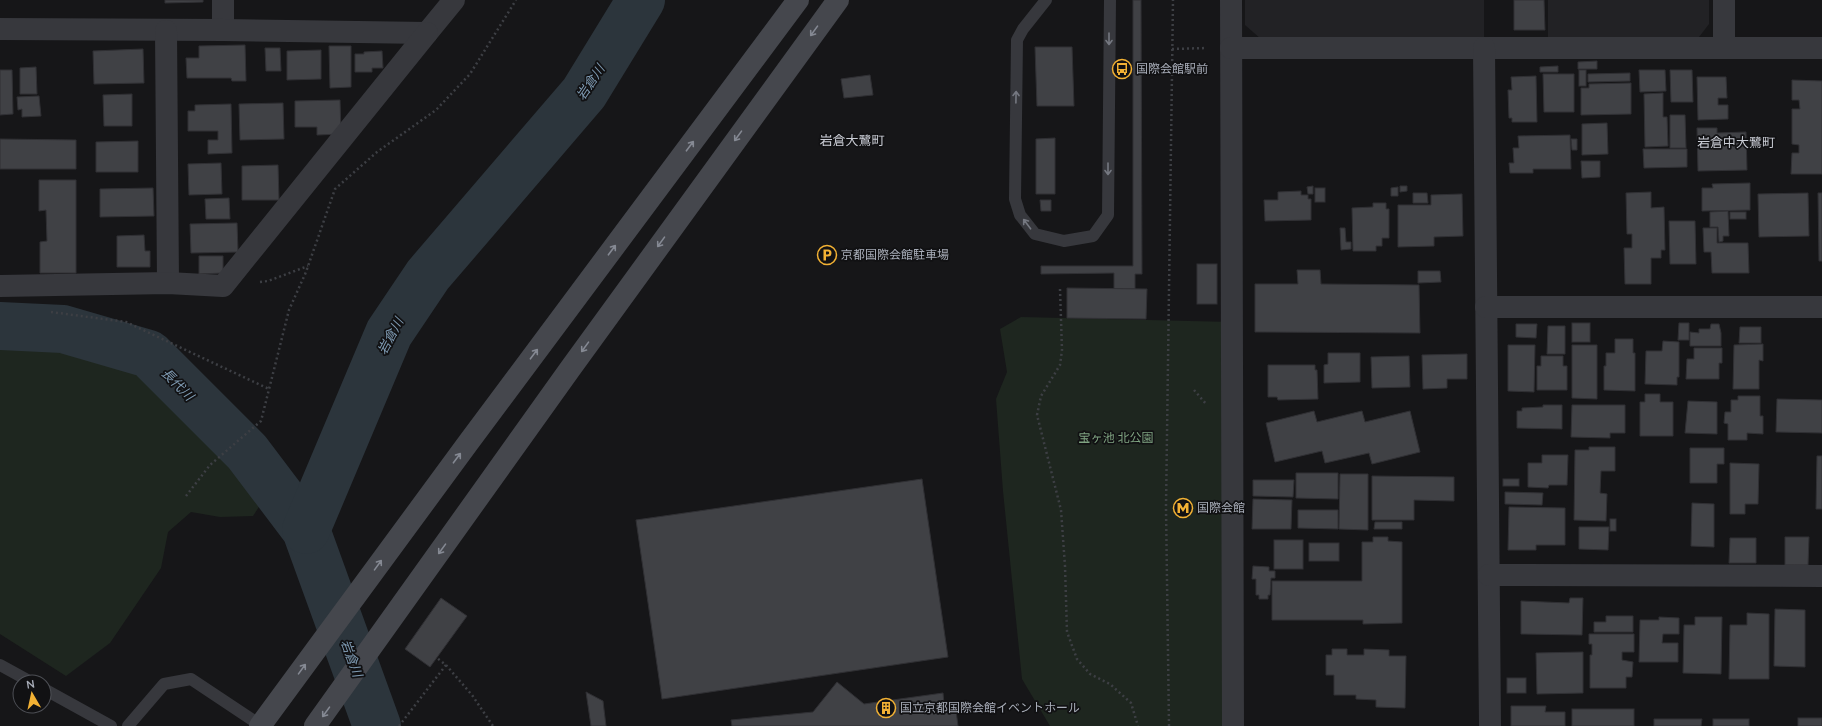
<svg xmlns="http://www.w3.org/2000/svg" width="1822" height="726" font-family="Mulish,'Noto Sans JP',sans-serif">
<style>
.built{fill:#222225}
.green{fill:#1e261f}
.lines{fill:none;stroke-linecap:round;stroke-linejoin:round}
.river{stroke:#2c353c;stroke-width:48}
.building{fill:#404145;stroke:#303034}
.path{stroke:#3d3f44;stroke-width:2.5;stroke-dasharray:2 3;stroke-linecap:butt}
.lane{stroke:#37383d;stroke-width:12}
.street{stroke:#37383d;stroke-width:22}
.secondary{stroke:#45474d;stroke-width:22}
.oneway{stroke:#858993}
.oneway2{stroke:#757881}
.labels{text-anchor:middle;stroke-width:3.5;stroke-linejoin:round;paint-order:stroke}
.poi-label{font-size:12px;fill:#a8adb8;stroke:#111113;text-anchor:start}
.park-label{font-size:12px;fill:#7fa381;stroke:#111113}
.water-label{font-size:13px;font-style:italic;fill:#7f9bb3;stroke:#111113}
.neighbourhood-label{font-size:13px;fill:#c9ccd4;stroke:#111113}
</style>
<rect width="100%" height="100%" fill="#161618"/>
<g class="built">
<polygon points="1245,0 1484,0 1484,40 1261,39 1245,25"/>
<polygon points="1548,0 1709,0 1709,24 1699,37 1548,37"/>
</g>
<g class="green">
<polygon points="1021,317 1232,322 1233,726 1050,726 1022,679 1003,491 996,399 1007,372 1000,329"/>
<polygon points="0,333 39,334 115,356 176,406 252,478 266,496 253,516 220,517 191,512 168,532 161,568 110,643 66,676 0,634"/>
</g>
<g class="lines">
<g class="river">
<polyline points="0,326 63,329 149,354 247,452 306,530 377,726"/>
<polyline points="306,530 389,333 428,275 584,93 641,0"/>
</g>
</g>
<g class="building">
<polygon points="165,0 203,0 203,2 165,3"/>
<polygon points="1133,0 1141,0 1142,274 1135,274 1135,289 1114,289 1114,273 1041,274 1041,266 1133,266"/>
<polygon points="1514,0 1544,0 1545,30 1514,30"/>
<polygon points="245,45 246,81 232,81 231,78 187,78 186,58 199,58 199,46"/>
<polygon points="329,46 351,46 351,87 330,88"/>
<polygon points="1035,47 1072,47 1074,106 1037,106"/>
<polygon points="265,48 280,48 281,71 266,71"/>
<polygon points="143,49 144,83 94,84 93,51"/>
<polygon points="321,50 321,79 287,80 287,51"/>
<polygon points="382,51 383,68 372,68 372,72 355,72 355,54 364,54 364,52"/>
<polygon points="1597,61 1597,69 1578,69 1578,62"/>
<polygon points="1558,66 1558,72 1540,72 1540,67"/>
<polygon points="36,67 37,94 20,94 20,68"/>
<polygon points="0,70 12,70 13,114 0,115"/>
<rect x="1579" y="70" width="7" height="16"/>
<polygon points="1639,70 1665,70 1666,91 1640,92"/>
<polygon points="1670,70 1692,70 1693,102 1671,102"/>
<polygon points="1630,73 1630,81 1588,82 1588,74"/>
<polygon points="1543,74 1574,74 1574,112 1544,112"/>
<polygon points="870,75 873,95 844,98 841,79"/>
<polygon points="1536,76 1537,122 1512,122 1512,118 1509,118 1508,90 1512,90 1511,77"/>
<polygon points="1697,77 1726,77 1727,98 1718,98 1718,105 1728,105 1728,119 1698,120"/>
<polygon points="1792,80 1822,81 1822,174 1791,174 1792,153 1799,153 1799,145 1792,144 1792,109 1800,109 1799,100 1792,100"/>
<polygon points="1631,83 1631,114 1581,115 1581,88 1589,88 1589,84"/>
<polygon points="1663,93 1663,117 1667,117 1668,146 1645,147 1644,94"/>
<polygon points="132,94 132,126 104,126 103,95"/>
<polygon points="39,96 41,116 22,117 22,109 18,110 17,97"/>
<polygon points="340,100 341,134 317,135 317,127 295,127 295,101"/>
<polygon points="283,103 284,139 240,140 239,104"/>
<polygon points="231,104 232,153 208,154 208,140 218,140 218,131 188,131 188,111 195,111 195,105"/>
<polygon points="1670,115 1685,115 1686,148 1670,148"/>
<polygon points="1607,123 1608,154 1582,155 1582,124"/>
<polygon points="1697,128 1717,128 1717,133 1746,132 1747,170 1698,171"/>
<polygon points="1570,135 1571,169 1533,169 1533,173 1510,173 1509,163 1514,163 1513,148 1519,148 1518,136"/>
<polygon points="1055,138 1055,194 1036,194 1036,139"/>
<polygon points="0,139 76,140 76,169 0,169"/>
<polygon points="1571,139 1577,139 1577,150 1572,150"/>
<polygon points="138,141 138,172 96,172 96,142"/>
<polygon points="1643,149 1687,149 1687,167 1644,168"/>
<polygon points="1581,161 1600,161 1600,177 1582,178"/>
<polygon points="221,163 222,194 189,195 188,164"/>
<polygon points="278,165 279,200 242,200 242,166"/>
<polygon points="39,180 76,180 76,273 40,273 40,242 47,241 46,210 39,211"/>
<polygon points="1750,183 1750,210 1702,211 1702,188 1713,188 1712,184"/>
<polygon points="1313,186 1313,194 1308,194 1307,187"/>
<polygon points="1400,186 1407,186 1407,191 1400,192"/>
<polygon points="1398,187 1398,196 1391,196 1391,188"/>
<polygon points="153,188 154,216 100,217 100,189"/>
<rect x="1315" y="188" width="10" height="14"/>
<polygon points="1301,191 1301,195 1308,195 1308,199 1311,199 1311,220 1265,221 1264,200 1278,200 1278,192"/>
<polygon points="1651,192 1651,208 1664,207 1665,250 1661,250 1661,258 1651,258 1651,284 1625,284 1624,248 1632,248 1632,234 1627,234 1626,193"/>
<polygon points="1413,193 1427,193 1428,203 1413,203"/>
<polygon points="1808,193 1809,236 1759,237 1758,194"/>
<polygon points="1818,193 1822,193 1822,261 1819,261"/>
<polygon points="1462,194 1463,236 1434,237 1434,246 1398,247 1398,205 1431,205 1431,195"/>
<polygon points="229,198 230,219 206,219 205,199"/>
<polygon points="1040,200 1051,200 1051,211 1041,211"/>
<polygon points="1373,203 1386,203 1386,209 1389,209 1389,238 1382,238 1382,246 1376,246 1376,251 1353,251 1352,208 1373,207"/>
<polygon points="1728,211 1729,236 1723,236 1723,241 1719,242 1718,227 1710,227 1710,212"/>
<rect x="1730" y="212" width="16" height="7"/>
<polygon points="1669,221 1695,221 1696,264 1670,264"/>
<polygon points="237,223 238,252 191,253 190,224"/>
<polygon points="1340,228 1345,228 1346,242 1351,242 1351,249 1341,250"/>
<polygon points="1703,228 1717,228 1717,243 1748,243 1749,273 1712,273 1711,252 1704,252"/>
<polygon points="144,235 145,251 150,251 150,267 117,267 117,236"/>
<polygon points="199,256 223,256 223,273 199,274"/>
<rect x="1197" y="264" width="20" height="40"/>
<polygon points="1297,270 1320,270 1321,284 1419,285 1420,333 1255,332 1255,284 1298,284"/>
<polygon points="1418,271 1440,271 1441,282 1418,283"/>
<polygon points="1067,288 1147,289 1146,319 1067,318"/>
<rect x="1572" y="323" width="18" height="19"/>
<polygon points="1679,323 1689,323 1689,340 1678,340"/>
<polygon points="1516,324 1537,324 1536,338 1516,337"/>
<polygon points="1711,324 1719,324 1721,333 1721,346 1690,346 1690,332 1699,333 1699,329 1710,329"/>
<polygon points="1548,326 1565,326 1565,354 1547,354"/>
<polygon points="1740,327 1761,327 1761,343 1739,343"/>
<polygon points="1615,339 1633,339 1633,353 1635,353 1635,391 1604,390 1604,366 1606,366 1606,353 1615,353"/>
<polygon points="1663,341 1679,342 1679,377 1677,377 1677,385 1645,384 1646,351 1662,351"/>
<polygon points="1763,344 1763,361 1759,360 1759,389 1733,389 1734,345"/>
<polygon points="1508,345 1535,345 1534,392 1508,391"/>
<polygon points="1572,345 1597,345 1597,399 1572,398"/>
<polygon points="1694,348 1722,348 1722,363 1719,363 1719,379 1686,379 1687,359 1694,359"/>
<polygon points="1328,353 1360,353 1360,382 1324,383 1324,365 1328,364"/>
<polygon points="1467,354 1467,379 1447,379 1447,388 1423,389 1422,355"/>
<polygon points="1409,356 1410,387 1372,388 1371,357"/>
<polygon points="1541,356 1563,356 1563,366 1567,366 1567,390 1537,390 1537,366 1541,366"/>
<polygon points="1268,365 1315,365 1315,370 1317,370 1318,399 1278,400 1277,397 1268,397"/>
<polygon points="1645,394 1660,394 1660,402 1673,402 1673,436 1640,436 1640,402 1645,402"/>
<polygon points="1738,396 1760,396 1760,416 1763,416 1763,434 1747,433 1747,440 1728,440 1728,424 1724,423 1725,412 1731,412 1731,400 1738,400"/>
<polygon points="1777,399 1822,400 1822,433 1776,432"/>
<polygon points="1688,401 1717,402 1717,434 1685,433"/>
<polygon points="1543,405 1562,405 1562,429 1517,428 1517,411 1522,411 1522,408 1543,407"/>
<polygon points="1572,405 1625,405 1625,433 1610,433 1610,438 1571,437"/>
<polygon points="1314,411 1317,422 1362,411 1365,422 1410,411 1420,452 1372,464 1369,453 1325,463 1322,451 1275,462 1266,423"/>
<polygon points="1589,447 1615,447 1615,471 1601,471 1600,493 1607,494 1606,521 1574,520 1575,450 1589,450"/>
<polygon points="1690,448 1724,448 1724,464 1717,464 1717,483 1690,483"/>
<polygon points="1542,455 1568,455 1567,485 1549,485 1548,488 1528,487 1528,463 1542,463"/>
<polygon points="1817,456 1822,456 1822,509 1816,509"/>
<polygon points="1730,463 1759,464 1758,504 1745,504 1745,514 1730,514"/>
<polygon points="1296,473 1338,473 1338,499 1296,498"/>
<polygon points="1340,474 1368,474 1368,530 1339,529"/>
<polygon points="1372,476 1454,477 1454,501 1414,500 1414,520 1372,520"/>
<polygon points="922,479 948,657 662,699 636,520"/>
<rect x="1503" y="479" width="16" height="7"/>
<polygon points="1253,480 1294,480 1293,497 1253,496"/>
<polygon points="1505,492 1543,493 1542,505 1505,504"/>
<polygon points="1253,499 1292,500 1291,529 1252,529"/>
<polygon points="1692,503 1714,504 1714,547 1691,546"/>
<polygon points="1509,507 1565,508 1565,545 1536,545 1536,550 1508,550"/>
<polygon points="1298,510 1338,510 1338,529 1298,528"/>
<rect x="1610" y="519" width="6" height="12"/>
<polygon points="1375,522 1402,522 1402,529 1374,529"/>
<polygon points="1579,527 1609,527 1608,550 1579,549"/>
<polygon points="1373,537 1388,537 1388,541 1402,542 1402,623 1363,624 1363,620 1272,620 1272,581 1362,581 1362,542 1373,542"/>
<polygon points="1785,537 1809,537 1808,565 1785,565"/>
<polygon points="1730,538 1756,538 1756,563 1729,563"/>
<rect x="1274" y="540" width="29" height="29"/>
<rect x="1309" y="543" width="30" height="18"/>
<polygon points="1253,566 1269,567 1269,571 1275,571 1275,578 1271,578 1270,595 1268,595 1268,599 1259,599 1259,595 1256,595 1256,579 1252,579"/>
<polygon points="441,598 467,616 430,667 405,649"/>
<polygon points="1570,598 1583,598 1582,635 1521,634 1521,601 1569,603"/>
<polygon points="1775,609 1805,610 1805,667 1774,666"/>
<polygon points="1747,613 1769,614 1769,679 1729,679 1730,625 1747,625"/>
<polygon points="1606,616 1633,616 1633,632 1594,632 1594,622 1606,622"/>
<polygon points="1659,617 1679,618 1679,634 1663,634 1662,643 1678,643 1678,662 1639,662 1640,620 1659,620"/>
<polygon points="1695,617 1722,617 1721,674 1683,673 1684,625 1695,625"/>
<polygon points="1589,634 1634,634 1634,652 1622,652 1622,660 1633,662 1632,677 1626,677 1626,688 1590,688 1590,655 1592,655 1592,644 1589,644"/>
<polygon points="1332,649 1347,649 1347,655 1364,655 1364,649 1389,650 1389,656 1406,656 1405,708 1376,707 1376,700 1356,699 1356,695 1334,695 1334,675 1326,675 1326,655 1332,655"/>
<polygon points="1583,652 1583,693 1537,694 1536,653"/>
<rect x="1507" y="678" width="19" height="15"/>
<polygon points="837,682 864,704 943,693 944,704 955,703 958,726 732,726 731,720 813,712"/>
<polygon points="586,692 603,701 606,726 591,726"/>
<polygon points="1511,706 1546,706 1545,712 1565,712 1565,726 1511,726"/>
<rect x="1572" y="709" width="62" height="17"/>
<rect x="1798" y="718" width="24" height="8"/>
<polygon points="1654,719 1702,719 1701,726 1654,726"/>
<rect x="1713" y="719" width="36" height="7"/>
</g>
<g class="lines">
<g class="path">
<polyline points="1172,49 1207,48"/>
<polyline points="260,282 268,281 308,266"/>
<polyline points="1060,289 1062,350 1060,365 1041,396 1037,415 1061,510 1065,566 1067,632 1077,659 1090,674 1110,684 1131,703 1138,726"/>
<polyline points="51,312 126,322 269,389"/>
<polyline points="1194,390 1207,405"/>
<polyline points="186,496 210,465 261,421 289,310 306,272 335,189 377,152 436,110 470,74 516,0"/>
<polyline points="446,665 472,695 493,726"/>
<polyline points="399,726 446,665 437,658"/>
<polyline points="1169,726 1166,507 1173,0"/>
</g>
<g class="lane">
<polyline points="1046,0 1023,29 1017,40 1015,199 1020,215 1035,234 1064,241 1093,236 1108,215 1110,0"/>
<polyline points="0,665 31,682"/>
<polyline points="44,689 111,726"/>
<polyline points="128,726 164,684 191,679 260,725"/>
</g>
<g class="street">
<polyline points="223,0 223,30"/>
<polyline points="1231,0 1233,726"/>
<polyline points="1724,0 1724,48"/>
<polyline points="0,29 223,30 427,33 454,0"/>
<polyline points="166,31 168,283"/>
<polyline points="1231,48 1822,48"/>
<polyline points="1484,48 1490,726"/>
<polyline points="0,286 168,283 223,286 427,33"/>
<polyline points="1486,307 1822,307"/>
<polyline points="1489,575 1822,576"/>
</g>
<g class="secondary">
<polyline points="260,726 468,443 798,0"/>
<polyline points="315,726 570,369 838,0"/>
</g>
</g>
<defs><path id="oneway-shaft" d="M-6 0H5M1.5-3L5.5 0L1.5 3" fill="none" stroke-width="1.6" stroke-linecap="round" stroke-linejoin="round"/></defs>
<g class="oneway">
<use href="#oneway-shaft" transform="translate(814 31) rotate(126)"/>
<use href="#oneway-shaft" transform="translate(738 136) rotate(126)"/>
<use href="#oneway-shaft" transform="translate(690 146) rotate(-53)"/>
<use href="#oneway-shaft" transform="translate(661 242) rotate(126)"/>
<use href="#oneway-shaft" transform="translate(612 250) rotate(-53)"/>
<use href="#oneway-shaft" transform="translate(585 347) rotate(126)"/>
<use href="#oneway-shaft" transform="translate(534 354) rotate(-53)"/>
<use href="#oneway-shaft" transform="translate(457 458) rotate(-53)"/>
<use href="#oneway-shaft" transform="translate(442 549) rotate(126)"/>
<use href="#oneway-shaft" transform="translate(378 565) rotate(-54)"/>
<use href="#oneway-shaft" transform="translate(302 669) rotate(-54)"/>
<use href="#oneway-shaft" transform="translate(326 712) rotate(126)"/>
</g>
<g class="oneway2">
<use href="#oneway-shaft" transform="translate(1109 39) rotate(90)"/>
<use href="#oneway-shaft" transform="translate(1016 97) rotate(-89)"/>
<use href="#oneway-shaft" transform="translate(1108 169) rotate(90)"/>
<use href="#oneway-shaft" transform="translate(1027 224) rotate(-127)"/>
</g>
<defs>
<symbol id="bus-ring" viewBox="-11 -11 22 22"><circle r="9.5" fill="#111113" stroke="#f2b134" stroke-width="1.5"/><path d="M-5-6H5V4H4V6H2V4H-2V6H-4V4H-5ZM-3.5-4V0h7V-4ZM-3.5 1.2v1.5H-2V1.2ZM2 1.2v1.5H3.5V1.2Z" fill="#f2b134"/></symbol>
<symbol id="parking-ring" viewBox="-11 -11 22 22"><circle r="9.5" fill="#111113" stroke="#f2b134" stroke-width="1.5"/><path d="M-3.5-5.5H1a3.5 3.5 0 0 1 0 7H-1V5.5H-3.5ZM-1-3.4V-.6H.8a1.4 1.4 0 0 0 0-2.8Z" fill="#f2b134"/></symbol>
<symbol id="metro-ring" viewBox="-11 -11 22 22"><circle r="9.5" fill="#111113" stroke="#f2b134" stroke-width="1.5"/><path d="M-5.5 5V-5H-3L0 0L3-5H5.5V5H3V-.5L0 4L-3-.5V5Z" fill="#f2b134"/></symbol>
<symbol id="building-ring" viewBox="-11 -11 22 22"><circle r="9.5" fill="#111113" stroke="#f2b134" stroke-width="1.5"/><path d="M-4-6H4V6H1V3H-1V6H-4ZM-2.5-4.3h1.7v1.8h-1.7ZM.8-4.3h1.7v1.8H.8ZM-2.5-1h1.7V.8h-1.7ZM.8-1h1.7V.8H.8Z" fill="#f2b134"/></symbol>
</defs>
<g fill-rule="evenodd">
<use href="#bus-ring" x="1111" y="58" width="22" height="22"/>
<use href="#parking-ring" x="816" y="244" width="22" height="22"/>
<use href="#metro-ring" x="1172" y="497" width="22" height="22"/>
<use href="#building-ring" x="875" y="697" width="22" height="22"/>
</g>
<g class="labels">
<g class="poi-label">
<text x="1136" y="73">国際会館駅前</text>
<text x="841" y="259">京都国際会館駐車場</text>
<text x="1197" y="512">国際会館</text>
<text x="900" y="712">国立京都国際会館イベントホール</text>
</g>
<g class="park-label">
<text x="1116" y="442">宝ヶ池 北公園</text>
</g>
<g class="water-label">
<text transform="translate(590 82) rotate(-56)" y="5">岩倉川</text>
<text transform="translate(390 336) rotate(-62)" y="5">岩倉川</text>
<text transform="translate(178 384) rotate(45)" y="5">長代川</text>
<text transform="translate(352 658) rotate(70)" y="5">岩倉川</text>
</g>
<g class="neighbourhood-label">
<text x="852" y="145">岩倉大鷺町</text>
<text x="1736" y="147">岩倉中大鷺町</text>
</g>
</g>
<g transform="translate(32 694) rotate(351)"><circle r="19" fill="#111113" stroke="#4d4f55"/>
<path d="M0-3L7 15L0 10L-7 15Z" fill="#f2b134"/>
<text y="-6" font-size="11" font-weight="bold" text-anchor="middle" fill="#a8adb8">N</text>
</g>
</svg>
